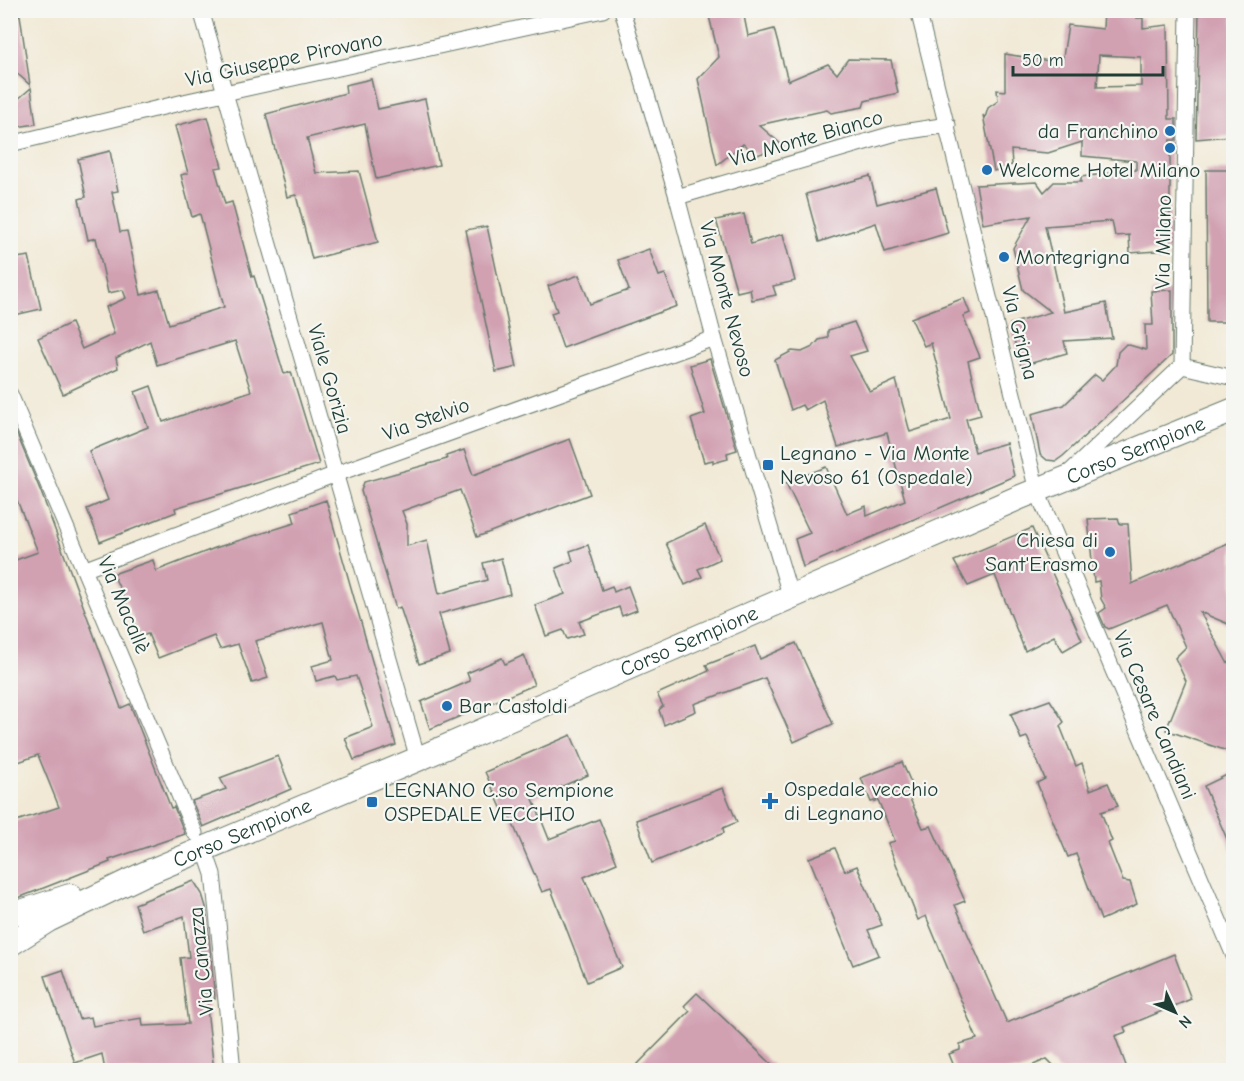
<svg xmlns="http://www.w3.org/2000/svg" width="1244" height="1081" font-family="'Comic Neue',sans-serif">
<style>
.building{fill:#d1a1b2;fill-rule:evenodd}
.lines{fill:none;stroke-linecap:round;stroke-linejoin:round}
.street-casing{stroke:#68796c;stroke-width:17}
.primary-casing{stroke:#68796c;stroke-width:26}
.street{stroke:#fff;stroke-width:15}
.primary{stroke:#fff;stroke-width:24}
.poi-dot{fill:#1f6fb2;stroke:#f6f6f2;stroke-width:2}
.labels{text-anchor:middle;stroke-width:4.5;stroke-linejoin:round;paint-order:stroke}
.street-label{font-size:21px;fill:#1f3d34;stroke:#f6f6f2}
.poi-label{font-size:21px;fill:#1f3d34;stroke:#f6f6f2;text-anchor:start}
</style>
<rect width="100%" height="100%" fill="#f6f6f2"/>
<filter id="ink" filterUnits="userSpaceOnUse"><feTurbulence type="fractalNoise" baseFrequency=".0167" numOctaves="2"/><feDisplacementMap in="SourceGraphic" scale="12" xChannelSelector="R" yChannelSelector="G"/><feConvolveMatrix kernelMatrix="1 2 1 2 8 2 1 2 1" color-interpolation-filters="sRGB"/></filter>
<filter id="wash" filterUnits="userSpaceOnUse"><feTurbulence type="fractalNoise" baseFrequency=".008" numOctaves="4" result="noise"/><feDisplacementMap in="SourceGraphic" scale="24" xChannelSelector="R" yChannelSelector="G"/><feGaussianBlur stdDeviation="1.35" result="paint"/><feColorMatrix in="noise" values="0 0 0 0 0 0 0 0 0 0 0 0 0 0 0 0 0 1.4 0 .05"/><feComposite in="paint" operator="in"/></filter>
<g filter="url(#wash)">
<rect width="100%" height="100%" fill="#f1e9d5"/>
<g id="blocks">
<g class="building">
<path d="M 1104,10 L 1138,10 L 1137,18 L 1143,18 L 1143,28 L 1168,25 L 1169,119 L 1176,119 L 1176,140 L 1170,140 L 1170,250 L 1130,253 L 1129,235 L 1115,236 L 1112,221 L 1045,226 L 1064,312 L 1106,303 L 1112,338 L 1064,341 L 1067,353 L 1021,366 L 1010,324 L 1051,312 L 1023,290 L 1013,248 L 1031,216 L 983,224 L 976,185 L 1037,182 L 1044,192 L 1054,182 L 1081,182 L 1081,177 L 1136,170 L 1136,161 L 1082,156 L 1082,142 L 1048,153 L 1011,150 L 1012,165 L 994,171 L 983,115 L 985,118 L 988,108 L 998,101 L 997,90 L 1005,91 L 1005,54 L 1062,63 L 1068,25 L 1103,29 ZM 1099,55 L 1141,57 L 1141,86 L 1097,87 Z"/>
<polygon points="1199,10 1233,10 1233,106 1230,136 1196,139"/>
<polygon points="743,11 748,36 774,29 788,81 828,64 837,74 848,59 891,60 898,93 865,101 863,107 831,113 827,110 759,125 783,146 757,155 743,144 717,165 698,79 719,57 709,16"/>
<polygon points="20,15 30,85 10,67 10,16"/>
<polygon points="371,79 378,109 425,99 439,165 376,179 365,124 307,138 316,173 359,171 378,242 312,259 296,195 287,197 266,114 346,93 345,85"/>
<polygon points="31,88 36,124 10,128 10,106"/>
<polygon points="208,117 222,167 215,168 225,204 232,202 252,277 254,276 284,374 291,372 319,464 175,508 176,512 100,542 87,509 108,500 89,451 148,427 135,392 151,386 163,422 251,391 235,341 157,365 150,341 116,358 118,368 63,394 38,338 71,323 82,349 114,334 106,307 126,298 123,290 108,293 96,238 88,240 79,199 86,197 78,159 110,151 118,191 112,192 120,232 127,231 141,295 159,290 169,324 224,307 200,214 192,217 181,175 188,173 175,126"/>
<polygon points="1206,170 1233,170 1233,322 1207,322"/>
<polygon points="870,176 877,204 936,188 948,233 885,252 876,223 819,242 806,194"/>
<polygon points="744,214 751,244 783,234 795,281 773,286 776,295 752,300 750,289 737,292 716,220"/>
<polygon points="487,226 517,367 496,372 466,230"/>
<polygon points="649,249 659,276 665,274 677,306 563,348 551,313 557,311 548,286 579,275 590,304 629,290 618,260"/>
<polygon points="29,256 41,309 10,316 10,259"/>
<polygon points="1172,290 1172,355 1063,456 1056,461 1047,460 1040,454 1032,414 1064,405 1095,375 1102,380 1116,365 1118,352 1126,344 1146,350 1145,325 1153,325 1151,291"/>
<polygon points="964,298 970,313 963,316 980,357 968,361 981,415 966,419 975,452 1006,443 1014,476 803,567 795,539 810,533 786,483 826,467 847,514 866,506 867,516 905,500 887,433 838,447 823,400 805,410 802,405 791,410 775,360 792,351 802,352 813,347 819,340 828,338 828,330 854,322 867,351 850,356 870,392 896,380 910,432 951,419 931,343 924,346 911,318"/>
<polygon points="710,359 737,450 727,453 728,459 713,463 713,460 704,462 691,419 705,414 690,365"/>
<polygon points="11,420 41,492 121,708 130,704 171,808 174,807 185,834 109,860 110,862 18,898 10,898 10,823 59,807 38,755 10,765 10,562 38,552 10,483"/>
<polygon points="570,439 590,494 477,537 460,490 402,511 407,524 407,546 427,540 439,594 487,580 483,563 501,558 510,594 439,614 450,654 419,664 400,607 396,609 361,491 364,482 447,459 446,456 464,450 473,475"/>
<polygon points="326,500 396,745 354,760 345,738 373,727 356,676 337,680 335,676 316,681 312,666 333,660 323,622 255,641 268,678 252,683 238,644 220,649 214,636 158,658 148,634 141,636 113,574 153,560 156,571 215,548 295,523 292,512"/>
<polygon points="1118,518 1120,524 1128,524 1132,584 1233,541 1233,626 1200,612 1227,662 1233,664 1233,753 1166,730 1186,681 1175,658 1186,647 1167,605 1109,629 1105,627 1099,613 1106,608 1101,599 1099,581 1094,582 1088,519"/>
<polygon points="705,525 720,559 698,569 702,577 685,585 666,543"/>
<polygon points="1032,528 1082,640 1063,651 1054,636 1025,651 995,575 968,586 954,561"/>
<polygon points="588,545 602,590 612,586 614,592 628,586 637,610 622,616 619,607 579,622 584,634 567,639 563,630 546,636 535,605 565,594 556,568 573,561 570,551"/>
<polygon points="796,643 833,724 794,742 765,678 694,704 696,711 664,725 659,710 663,706 657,694 709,671 706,665 755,646 760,659"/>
<polygon points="524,655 534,685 430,729 421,702 470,681 467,673 502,658 505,664"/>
<polygon points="1050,700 1064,722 1060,726 1076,766 1082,763 1090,790 1108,783 1118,806 1101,812 1112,841 1108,843 1123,881 1130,882 1137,904 1101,920 1076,854 1068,857 1037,783 1045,779 1027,737 1021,739 1011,714"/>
<polygon points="571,735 588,775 533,799 549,839 599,819 617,863 584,877 622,967 587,982 551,889 542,892 507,810 503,812 485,772"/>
<polygon points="278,756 291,789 203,827 192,801 226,789 220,778"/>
<polygon points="902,762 912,785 907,792 923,828 931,826 965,901 955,905 1007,1023 1174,954 1191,999 1124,1027 1126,1032 1115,1036 1128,1071 1059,1071 1047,1059 1020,1071 956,1071 949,1054 960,1050 960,1044 977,1039 926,916 918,920 888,843 895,841 878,800 871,802 861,778"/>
<polygon points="1233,772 1233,853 1204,786"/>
<polygon points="723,788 737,822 723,828 724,833 652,863 636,820"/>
<polygon points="835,848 845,871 857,866 882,925 868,930 879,955 853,965 809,858"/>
<polygon points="194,881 202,894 206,907 215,999 206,999 214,1071 105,1071 102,1054 75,1063 45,976 63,970 79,1019 91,1017 93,1026 142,1018 143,1026 188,1024 180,958 189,957 184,916 143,931 135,904"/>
<polygon points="697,993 779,1071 631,1071 690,1011 684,1006"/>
</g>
</g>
</g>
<g filter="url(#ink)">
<use href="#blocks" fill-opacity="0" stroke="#68796c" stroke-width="1.5"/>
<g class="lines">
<defs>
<g id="street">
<polyline points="201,10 418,759"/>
<polyline points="622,10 677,197 714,338 791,598"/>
<polyline points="918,10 1037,491 1234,956"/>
<polyline points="10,144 188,101 603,10"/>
<polyline points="677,197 896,133 948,125"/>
<polyline points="1182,366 1234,378"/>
<polyline points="10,394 195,833"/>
<polyline points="1070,472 1182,366 1188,10"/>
<polyline points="86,569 336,474 714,338"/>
<polyline points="204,848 213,874 233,1070"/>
</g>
<g id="primary">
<polyline points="10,912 21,912 70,896"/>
<path id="s1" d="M 10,944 L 48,920 L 144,874 L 418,759 L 1018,498 L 1234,410"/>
</g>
</defs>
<use href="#street" class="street-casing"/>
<use href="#primary" class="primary-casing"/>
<use href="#street" class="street"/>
<use href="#primary" class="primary"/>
</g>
</g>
<g class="poi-dot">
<circle cx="1170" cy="131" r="6"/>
<circle cx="1170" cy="148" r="6"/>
<circle cx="987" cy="170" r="6"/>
<circle cx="1004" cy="257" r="6"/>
<rect x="762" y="459" width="12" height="12" rx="3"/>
<circle cx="1110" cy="552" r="6"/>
<circle cx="447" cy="706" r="6"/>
<path d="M767 792h6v6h6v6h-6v6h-6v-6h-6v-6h6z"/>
<rect x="366" y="796" width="12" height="12" rx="3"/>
</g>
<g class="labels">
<g class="street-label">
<text transform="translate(284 59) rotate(-12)" y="7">Via Giuseppe Pirovano</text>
<text transform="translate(806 138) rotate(-16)" y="7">Via Monte Bianco</text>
<text transform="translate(1163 242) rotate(-89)" y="7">Via Milano</text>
<text transform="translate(727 299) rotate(75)" y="7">Via Monte Nevoso</text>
<text transform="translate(1020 333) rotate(76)" y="7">Via Grigna</text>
<text transform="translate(330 379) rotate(74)" y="7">Viale Gorizia</text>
<text transform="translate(426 419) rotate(-20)" y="7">Via Stelvio</text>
<text dy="7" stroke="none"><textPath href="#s1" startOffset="1230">Corso Sempione</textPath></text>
<text transform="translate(124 605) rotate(67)" y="7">Via Macallè</text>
<text dy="7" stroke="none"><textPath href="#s1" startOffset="744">Corso Sempione</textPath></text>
<text transform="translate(1155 715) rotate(67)" y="7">Via Cesare Candiani</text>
<text dy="7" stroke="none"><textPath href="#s1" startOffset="258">Corso Sempione</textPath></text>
<text transform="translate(201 961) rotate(-96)" y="7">Via Canazza</text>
</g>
<g class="poi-label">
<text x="1158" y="138" text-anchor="end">da Franchino</text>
<text x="999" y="177">Welcome Hotel</text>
<text x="1170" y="177" text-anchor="middle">Milano</text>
<text x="1016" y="264">Montegrigna</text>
<text x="780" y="460">Legnano - Via Monte<tspan x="780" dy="24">Nevoso 61 (Ospedale)</tspan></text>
<text x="1098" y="547" text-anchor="end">Chiesa di<tspan x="1098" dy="24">Sant'Erasmo</tspan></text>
<text x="459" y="713">Bar Castoldi</text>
<text x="784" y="796">Ospedale vecchio<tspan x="784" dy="24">di Legnano</tspan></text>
<text x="384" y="797">LEGNANO C.so Sempione<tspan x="384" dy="24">OSPEDALE VECCHIO</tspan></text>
</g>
</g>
<rect width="1244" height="1081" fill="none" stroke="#f6f6f2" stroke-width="36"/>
<g transform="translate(1175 1012) rotate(134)" stroke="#f6f6f2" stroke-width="4.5" paint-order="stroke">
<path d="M0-4.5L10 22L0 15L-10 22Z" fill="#1f3d34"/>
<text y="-9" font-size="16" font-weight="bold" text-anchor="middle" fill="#1f3d34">N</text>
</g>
<path d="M1013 66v9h150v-9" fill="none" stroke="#1f3d34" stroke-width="3"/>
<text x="1022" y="66" font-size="18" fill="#1f3d34" stroke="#f6f6f2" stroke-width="4.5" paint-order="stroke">50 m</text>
</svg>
